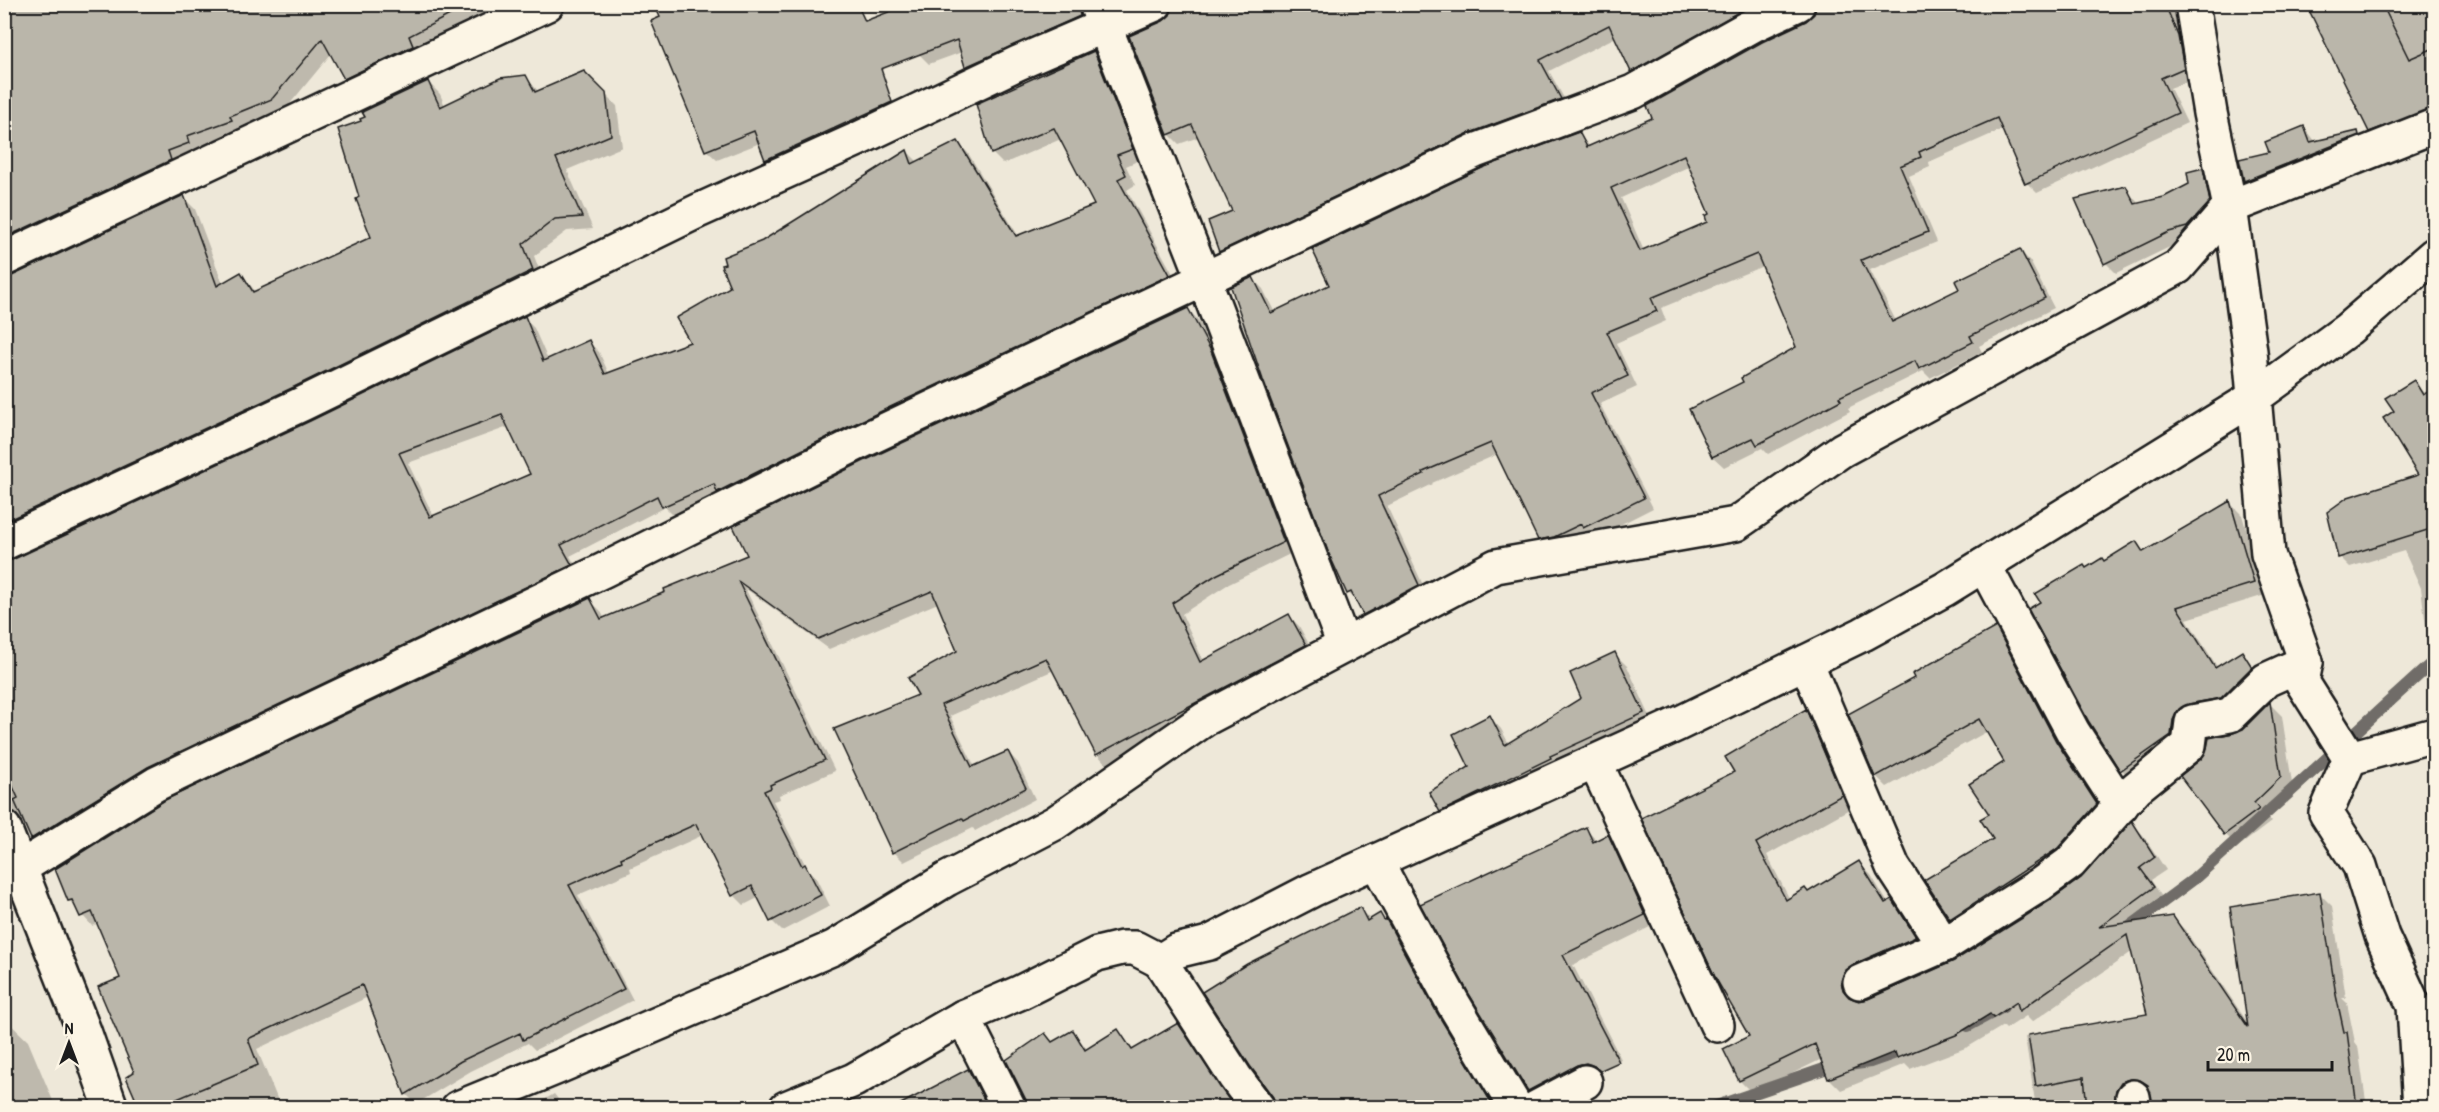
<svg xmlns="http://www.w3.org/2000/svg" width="2439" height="1112" font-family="'Patrick Hand',sans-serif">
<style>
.shadow{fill:#0003;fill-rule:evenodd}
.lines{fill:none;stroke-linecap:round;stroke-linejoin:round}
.stream{stroke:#6f6c67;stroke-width:12}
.building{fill:#bab6aa;stroke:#1c1c1c;stroke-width:1.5;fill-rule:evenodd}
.street-casing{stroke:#1c1c1c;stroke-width:38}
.street{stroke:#fcf5e5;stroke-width:33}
</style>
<rect width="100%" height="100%" fill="#eee8d9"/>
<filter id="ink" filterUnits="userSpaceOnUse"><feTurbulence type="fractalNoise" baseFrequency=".0167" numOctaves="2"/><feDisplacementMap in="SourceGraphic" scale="12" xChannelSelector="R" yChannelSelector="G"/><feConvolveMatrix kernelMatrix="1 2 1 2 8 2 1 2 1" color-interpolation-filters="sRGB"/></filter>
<g filter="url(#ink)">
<g class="shadow">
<polygon points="378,4 505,4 420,48 357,90 345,78 331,54 284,111 241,128 242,132 198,148 200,155 4,257 4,26"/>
<polygon points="835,4 895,116 777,170 766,160 760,143 717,160 706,150 662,18"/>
<polygon points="896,4 1090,4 1090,26 976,77 966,67 962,52 929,64 919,54"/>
<polygon points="1175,4 1784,4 1642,81 1632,71 1616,37 1549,71 1570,109 1230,261 1220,251 1234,212 1199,137 1179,144 1169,134 1163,23 1171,17"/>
<path d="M 1818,4 L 2170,4 L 2188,48 L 2193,79 L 2170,88 L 2187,123 L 2037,193 L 2027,183 L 2003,129 L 1929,162 L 1930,167 L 1909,176 L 1937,242 L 1870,270 L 1896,321 L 1961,289 L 2020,251 L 2030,261 L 2054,308 L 1979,346 L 1982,352 L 1930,378 L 1923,371 L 1848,408 L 1850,411 L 1768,454 L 1762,448 L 1724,467 L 1713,457 L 1691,409 L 1745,383 L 1798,348 L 1763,266 L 1661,308 L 1666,321 L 1616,343 L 1637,387 L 1600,404 L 1653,508 L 1594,538 L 1549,549 L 1539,539 L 1498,454 L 1432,483 L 1433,484 L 1387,506 L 1428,596 L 1374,624 L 1349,593 L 1253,279 L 1263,289 L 1275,313 L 1331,285 L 1579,134 L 1590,147 L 1654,119 L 1807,22 L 1815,15 ZM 1690,166 L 1711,215 L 1709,223 L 1644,251 L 1621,198 Z"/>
<polygon points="2308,4 2434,4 2434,119 2380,141 2370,131"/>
<path d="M 1094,52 L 1104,63 L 1142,159 L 1126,166 L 1135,185 L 1127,190 L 1179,285 L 674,516 L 665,507 L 570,556 L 581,575 L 40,850 L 30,839 L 21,820 L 4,823 L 4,749 L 311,422 L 524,318 L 534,328 L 548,360 L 589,342 L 599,352 L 609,374 L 692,342 L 762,243 L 907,151 L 918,162 L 958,143 L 968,153 L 1019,237 L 1096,206 L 1061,139 L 1003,164 L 993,154 L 978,105 ZM 508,427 L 532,474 L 434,517 L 408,463 Z"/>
<polygon points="584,73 617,106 622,147 567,170 593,229 567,231 534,256 544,282 4,540 4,279 12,277 183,197 195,209 223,284 241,274 256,292 373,237 361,198 363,122 428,82 440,94 445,106 525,76 539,92"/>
<polygon points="2304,127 2316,142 2358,133 2369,144 2256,192 2245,181 2241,161 2271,153"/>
<polygon points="2202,170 2213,180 2219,213 2180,242 2116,273 2106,263 2125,188 2139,204 2164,198 2191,185"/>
<polygon points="1188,309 1198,320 1221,363 1294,552 1227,585 1182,614 1204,662 1289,616 1299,626 1315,655 1107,765 1097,754 1054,670 950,716 975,767 1008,752 1018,763 1035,799 975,831 973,828 904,862 894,852 920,696 959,651 938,603 829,649 745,588 835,771 779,795 780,799 773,801 807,868 815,876 830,906 782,931 772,921 760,897 744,905 734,895 703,835 630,868 631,872 578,895 633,1000 535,1050 528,1043 471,1071 416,1104 406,1094 368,997 257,1049 281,1108 130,1108 129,1100 136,1096 136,1072 122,978 98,923 92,926 69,900 589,600 600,610 605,619 749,556"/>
<polygon points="2413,382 2426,395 2434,390 2434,650 2428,643 2421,588 2404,551 2350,567 2340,557 2421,475 2396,412"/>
<polygon points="2230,503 2242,515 2265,595 2187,619 2218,668 2242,653 2263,680 2133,781 2122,770 2087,570 2136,543 2145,552"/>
<polygon points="1996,629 2006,639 2067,753 2107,815 1961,929 1951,918 1995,839 1991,814 2006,762 1988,731 1887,787 1876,776 1916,678"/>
<polygon points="1615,654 1627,666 1654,725 1452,822 1441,811 1471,768 1490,717 1501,729 1509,744 1583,699"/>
<polygon points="2270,704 2282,716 2293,790 2266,816 2271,822 2238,847 2225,834 2182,777 2203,760 2209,749 2243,730"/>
<polygon points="1805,711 1817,723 1853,807 1767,855 1790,900 1808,893 1859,863 1871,875 1888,903 1891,901 1904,913 1927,949 1853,992 1854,1001 1868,1001 1952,963 2052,901 2085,877 2132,824 2143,835 2166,870 2151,880 2164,900 2132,924 2172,917 2185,930 2250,1026 2320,894 2332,906 2346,998 2342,998 2347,1003 2355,1042 2358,1046 2367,1108 2155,1108 2151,1091 2142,1090 2127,1108 2036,1108 2025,1037 2148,1016 2133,951 2032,1022 2026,1016 2006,1029 2003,1026 1968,1047 1910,1069 1905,1064 1841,1090 1829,1078 1822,1059 1752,1093 1740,1081 1751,1037 1736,773"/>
<polygon points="1586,829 1597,841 1608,836 1618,846 1654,925 1573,965 1621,1059 1539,1100 1529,1090"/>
<polygon points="1359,909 1371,920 1380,915 1396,932 1497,1108 1278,1108"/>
<polygon points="4,1018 28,1041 56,1108 4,1108"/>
<polygon points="1177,1025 1188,1035 1237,1108 1029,1108 1027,1099 1053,1043 1073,1032 1088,1050 1118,1031 1134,1051"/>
<polygon points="968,1071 978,1081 992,1108 915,1108 911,1101"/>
<polygon points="554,1094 565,1108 530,1108"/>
<polygon points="1587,1104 1591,1108 1580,1108"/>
</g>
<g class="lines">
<g class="stream">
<polyline points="2124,931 2194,879 2434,661"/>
<polyline points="1968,1026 2003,1007"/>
<polyline points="1711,1108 1827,1068 1870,1062 1910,1048"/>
</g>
</g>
<g class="building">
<polygon points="4,4 471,4 409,36 413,46 344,79 322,39 272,99 230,116 232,120 187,136 189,143 168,151 171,160 4,238"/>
<polygon points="654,4 857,4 865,21 909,4 1078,4 1080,16 965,67 957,40 881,69 892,102 765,160 754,131 705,151 651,21 660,17"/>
<polygon points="1173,4 1753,4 1631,72 1609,25 1540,60 1561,99 1467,134 1219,252 1208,221 1232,211 1192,125 1168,135 1129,36 1163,21 1170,15"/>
<path d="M 1817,4 L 2165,4 L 2178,36 L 2184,68 L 2161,78 L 2178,113 L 2025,184 L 1997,118 L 1919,152 L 1921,157 L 1900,166 L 1928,232 L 1861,260 L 1892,322 L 1959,289 L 1955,281 L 2020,249 L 2045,298 L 1970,336 L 1973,342 L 1919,369 L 1915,361 L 1839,397 L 1841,400 L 1757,445 L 1753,438 L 1712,457 L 1689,409 L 1743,382 L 1741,378 L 1796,347 L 1757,254 L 1651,298 L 1657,311 L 1607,332 L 1628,376 L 1591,393 L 1644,498 L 1583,528 L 1581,524 L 1554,537 L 1538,540 L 1491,443 L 1423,472 L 1424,474 L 1378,496 L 1419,585 L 1363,615 L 1351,592 L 1347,594 L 1329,554 L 1263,380 L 1231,287 L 1253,277 L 1271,313 L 1329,285 L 1312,249 L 1482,168 L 1579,132 L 1587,147 L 1652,118 L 1647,106 L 1762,42 L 1806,21 L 1814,14 ZM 1684,155 L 1709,214 L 1705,216 L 1707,222 L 1640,251 L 1611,188 Z"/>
<polygon points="2306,4 2382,4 2409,59 2434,48 2434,108 2369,132"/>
<path d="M 1094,51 L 1133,149 L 1117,155 L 1126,175 L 1118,179 L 1170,275 L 848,427 L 717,492 L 714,484 L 662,507 L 657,496 L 561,545 L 572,565 L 148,767 L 31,839 L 14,800 L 18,798 L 4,767 L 4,561 L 12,560 L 310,421 L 525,316 L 543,361 L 589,340 L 605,374 L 690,342 L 676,318 L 730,287 L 721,265 L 725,264 L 723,257 L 762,241 L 907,150 L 912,164 L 958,141 L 1016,236 L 1094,205 L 1054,128 L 991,154 L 976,104 ZM 502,415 L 530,474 L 430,517 L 399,453 Z"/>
<polygon points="584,71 606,93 611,135 556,158 582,217 555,219 523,244 533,270 294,387 4,522 4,277 12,276 184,195 217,286 241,272 253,292 371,237 356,199 359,197 338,129 361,121 360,119 365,117 362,112 428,81 440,107 500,78 526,75 535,92"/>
<polygon points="2304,126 2310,142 2358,131 2359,135 2244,181 2239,159 2269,152 2265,142"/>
<polygon points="2203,168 2210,202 2187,227 2169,232 2104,264 2075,199 2126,186 2135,204 2164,197 2189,184 2187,172"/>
<polygon points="1188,308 1211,351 1284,542 1216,575 1172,603 1200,662 1289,614 1306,645 1096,755 1046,658 941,705 972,767 1008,751 1026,788 964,821 962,818 892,853 834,729 918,695 908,678 957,651 932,591 818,639 738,581 825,760 770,785 771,788 764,791 802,866 805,864 821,895 770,922 752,886 732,896 696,824 621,858 622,861 569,885 624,989 523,1040 520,1033 461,1061 405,1095 362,985 248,1039 258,1065 158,1107 139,1107 126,1077 134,1072 98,987 120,978 92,912 80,917 72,900 68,901 55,869 165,800 590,598 601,619 665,592 664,589 747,555 733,526 864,461"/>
<polygon points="2414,380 2423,395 2434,388 2434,528 2338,558 2327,512 2348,497 2418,475 2383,418 2394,411 2385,398"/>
<polygon points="2230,501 2254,583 2177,607 2215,668 2242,651 2252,667 2221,698 2189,704 2179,709 2173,720 2171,735 2120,771 2089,722 2028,609 2040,602 2035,594 2084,565 2086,568 2102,558 2104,561 2136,541 2143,552"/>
<polygon points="1996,627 2056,741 2097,804 2057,849 1950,919 1924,880 1993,839 1980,819 1989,814 1969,784 2004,762 1979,719 1875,777 1848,714 1914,678 1912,674"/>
<polygon points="1615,652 1644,713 1550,756 1551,758 1440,812 1429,792 1469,767 1453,734 1490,715 1505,745 1581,698 1570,673"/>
<polygon points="2270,702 2281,777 2254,803 2259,809 2224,835 2180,776 2201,759 2207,748 2209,738 2233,733 2243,729"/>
<polygon points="1806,709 1842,795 1756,843 1786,900 1805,888 1808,892 1859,861 1885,903 1892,899 1916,937 1852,965 1845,970 1841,981 1843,990 1849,997 1859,1001 1868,999 1954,961 2051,900 2081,878 2132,821 2155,857 2140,868 2154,887 2099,927 2173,916 2248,1027 2230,907 2320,892 2336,995 2344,1032 2347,1032 2357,1107 2153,1107 2148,1085 2140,1080 2130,1079 2121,1082 2116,1090 2116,1107 2087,1107 2084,1077 2036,1086 2028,1035 2147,1014 2127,935 2019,1011 2017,1002 1993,1018 1990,1014 1956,1035 1897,1058 1895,1052 1828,1079 1815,1044 1739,1081 1723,1049 1749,1036 1716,979 1641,818 1734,772 1725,757"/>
<polygon points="1586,827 1593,842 1608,834 1645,915 1563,955 1619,1062 1599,1071 1594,1066 1586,1063 1577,1065 1528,1091 1469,994 1420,904"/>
<polygon points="1360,907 1367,921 1380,913 1384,920 1386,919 1437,1013 1494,1107 1276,1107 1273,1097 1250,1066 1202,992 1247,964"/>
<polygon points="1178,1023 1234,1107 1027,1107 1026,1100 1006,1060 1045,1033 1052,1042 1073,1030 1085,1050 1118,1029 1132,1050"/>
<polygon points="968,1069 988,1107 895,1107"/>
</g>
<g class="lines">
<defs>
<g id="street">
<polyline points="1096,4 1204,279 1344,645"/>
<polyline points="2192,4 2210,113 2230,207 2250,351 2268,554 2306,662 2302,682 2350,758 2326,813 2360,866 2382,936 2414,1006 2420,1108"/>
<polyline points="4,259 547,4"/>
<polyline points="4,543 302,404 698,211 856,140 1018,63 1155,4"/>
<polyline points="1984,565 2073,732 2121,806"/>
<polyline points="1806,662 1893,867 1944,945"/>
<polyline points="2350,758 2434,735"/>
<polyline points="1595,762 1717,1025"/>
<polyline points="4,828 84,1031 111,1108"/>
<polyline points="1376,861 1453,1003 1516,1108"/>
<polyline points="20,868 156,784 604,570 856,444 1475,151 1633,92 1753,25 1798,4"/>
<polyline points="1160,961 1235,1077 1258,1108"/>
<polyline points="1860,982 1944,945 2041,884 2070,863 2136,788 2189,745 2192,722 2230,715 2266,680 2306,662"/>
<polyline points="963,1017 1009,1108"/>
<polyline points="2133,1097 2135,1108"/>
<polyline points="458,1108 558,1067 833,948 947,879 1055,823 1205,719 1496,566 1736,524 1842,450 2178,267 2230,207 2434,126"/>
<polyline points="786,1108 854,1080 963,1017 1019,993 1097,954 1122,948 1135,948 1160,961 1176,951 1209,943 1312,890 1678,724 1863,634 1945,589 2255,397 2348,329 2434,255"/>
<polyline points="1536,1108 1585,1082"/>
</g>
</defs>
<use href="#street" class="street-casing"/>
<use href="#street" class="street"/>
</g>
</g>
<rect width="2439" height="1112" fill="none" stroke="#fcf5e5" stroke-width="24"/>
<rect x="12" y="12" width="2415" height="1088" fill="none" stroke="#1c1c1c" stroke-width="2" filter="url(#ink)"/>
<g transform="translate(69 1043)" stroke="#fcf5e5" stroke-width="4.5" paint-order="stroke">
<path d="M0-4.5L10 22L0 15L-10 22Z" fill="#1c1c1c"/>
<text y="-9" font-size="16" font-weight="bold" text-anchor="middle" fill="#1c1c1c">N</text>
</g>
<path d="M2208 1061v9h124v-9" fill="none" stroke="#1c1c1c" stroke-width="3"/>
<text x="2217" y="1061" font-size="18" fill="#1c1c1c" stroke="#fcf5e5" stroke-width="4.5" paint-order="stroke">20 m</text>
</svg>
